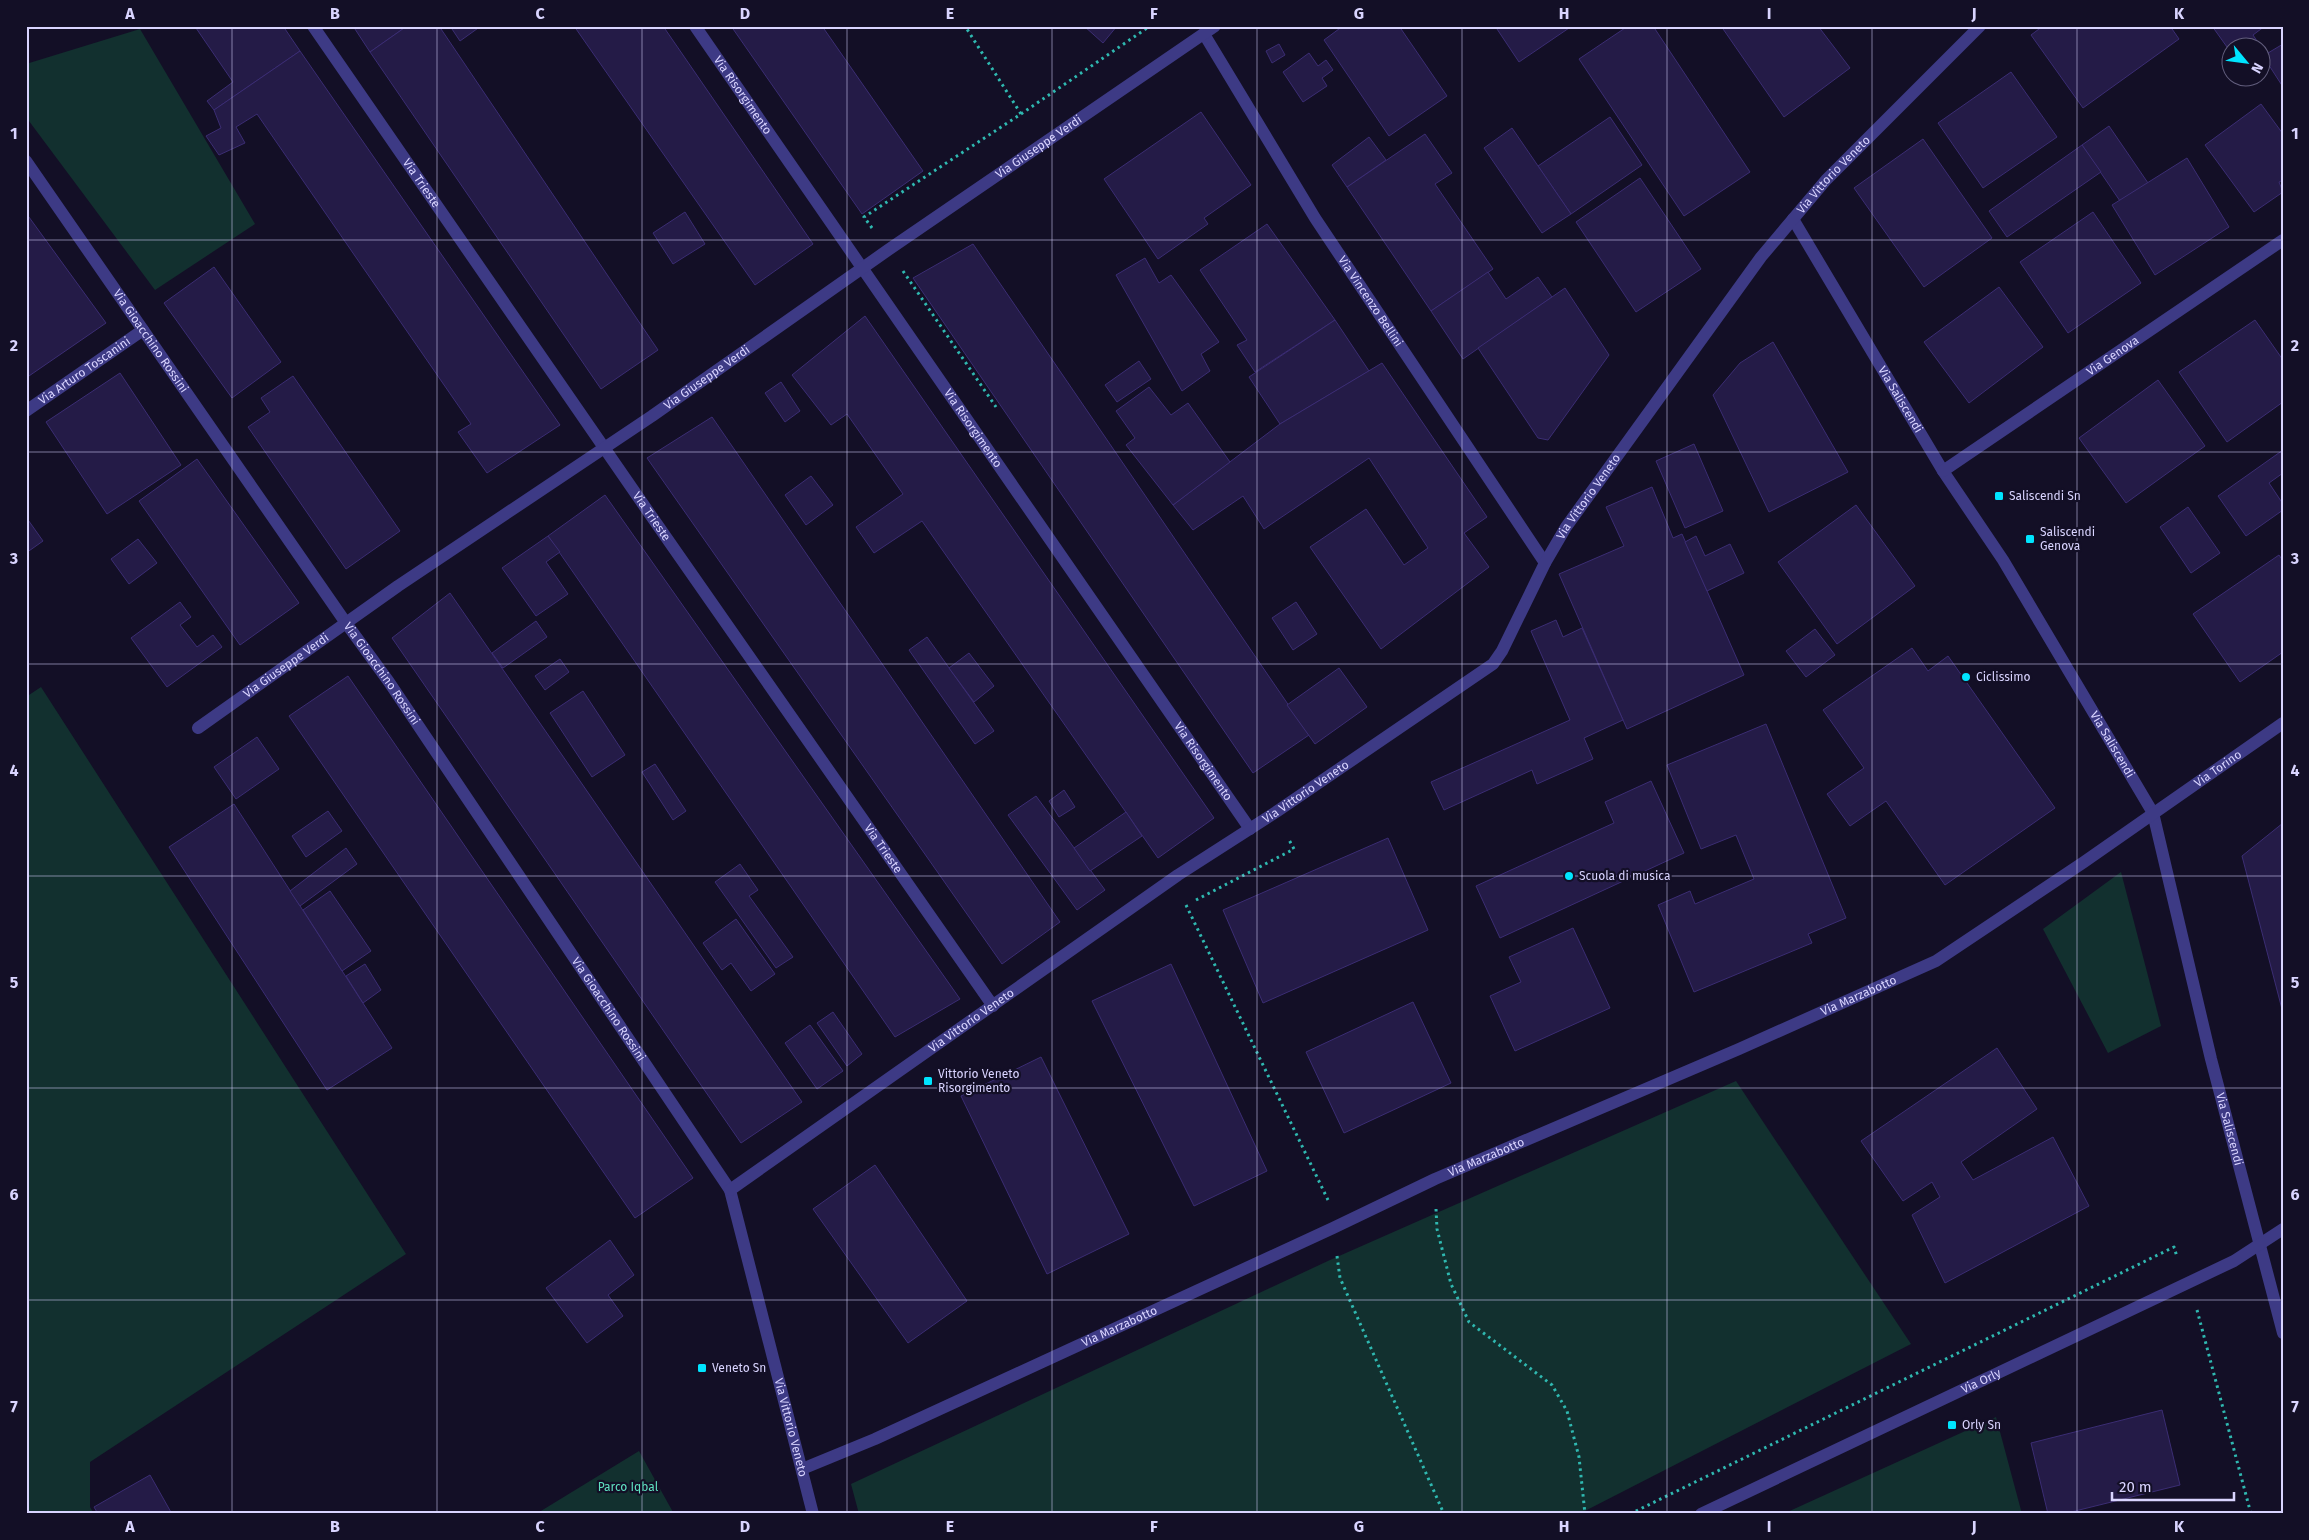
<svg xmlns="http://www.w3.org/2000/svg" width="2309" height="1540" font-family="'Fira Sans',sans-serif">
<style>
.green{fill:#12302f}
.building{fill:#241b47;stroke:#3b2d73}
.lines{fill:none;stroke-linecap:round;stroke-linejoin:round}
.path{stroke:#2fb8b0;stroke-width:3;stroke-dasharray:2.5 4;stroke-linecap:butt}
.minor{stroke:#3d3a85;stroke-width:12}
.grid{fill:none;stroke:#d9d4ff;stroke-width:1;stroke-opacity:0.55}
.poi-dot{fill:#00e5ff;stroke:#130f26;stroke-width:2}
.labels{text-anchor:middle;stroke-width:4.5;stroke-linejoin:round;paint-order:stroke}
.street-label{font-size:12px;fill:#d9d4ff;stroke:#130f26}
.poi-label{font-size:12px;fill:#d9d4ff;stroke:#130f26;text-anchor:start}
.park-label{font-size:12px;fill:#5fe0c0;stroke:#130f26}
.neatline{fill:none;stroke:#d9d4ff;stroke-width:2}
.grid-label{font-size:16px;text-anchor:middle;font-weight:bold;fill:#d9d4ff}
</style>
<rect width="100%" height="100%" fill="#130f26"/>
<g class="green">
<polygon points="140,29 255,224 155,290 26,117 26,64"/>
<polygon points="41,687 406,1254 90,1462 90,1507 94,1514 26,1514 26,697"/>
<polygon points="2121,872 2161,1026 2108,1053 2043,929"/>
<polygon points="1736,1081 1911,1344 1579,1514 859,1514 851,1484 1330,1260"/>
<polygon points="1996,1417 2022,1514 1783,1514"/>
<polygon points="639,1451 674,1514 536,1514"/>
</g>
<g class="building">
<polygon points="199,26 283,26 300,51 214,110 207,101 233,82 196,28"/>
<polygon points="353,26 407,26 370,52"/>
<polygon points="407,26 439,26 658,350 601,389 370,52"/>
<polygon points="450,26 481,26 460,41"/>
<polygon points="574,26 663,26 813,244 755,285"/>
<polygon points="731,26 822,26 923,171 862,214"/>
<polygon points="1084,26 1117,26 1103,43"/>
<polygon points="1343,26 1399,26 1447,96 1389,136 1324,40"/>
<polygon points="1495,26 1572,26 1519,62"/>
<polygon points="1628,26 1653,26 1750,172 1684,216 1579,59"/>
<polygon points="1721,26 1818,26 1850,68 1784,117"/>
<polygon points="2043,26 2170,26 2179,39 2083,108 2031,35"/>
<polygon points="2212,26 2265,26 2253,35 2257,41 2248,48 2232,48 2232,54"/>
<polygon points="1279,44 1285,55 1272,63 1266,51"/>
<polygon points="2283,44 2283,87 2263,56"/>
<polygon points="300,51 560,425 487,473 458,432 471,424 257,114 236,127 245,143 219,155 206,136 221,128 214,110"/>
<polygon points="1309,53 1318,66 1326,60 1333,70 1322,78 1327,86 1303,102 1283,72"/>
<polygon points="2011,72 2057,137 1983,188 1938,123"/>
<polygon points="2261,104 2283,134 2283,180 2279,182 2283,192 2254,212 2205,145"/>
<polygon points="1201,112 1251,185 1204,218 1208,224 1158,259 1104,179"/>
<polygon points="1610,117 1642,165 1571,214 1538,166"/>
<polygon points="2109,126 2148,183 2120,201 2082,145"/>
<polygon points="1512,128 1571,214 1542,233 1484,148"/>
<polygon points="1425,134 1452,173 1435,184 1493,269 1431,311 1347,187"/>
<polygon points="1369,137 1386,160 1347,187 1332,165"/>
<polygon points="1923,139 1992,238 1924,287 1854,188"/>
<polygon points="2082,145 2101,172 2007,237 1989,211"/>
<polygon points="2187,158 2229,227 2155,275 2112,205"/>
<polygon points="1640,178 1701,269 1636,312 1576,222"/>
<polygon points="685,212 705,244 673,264 653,233"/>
<polygon points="2093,212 2141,283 2068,333 2020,262"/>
<polygon points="26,213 106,323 26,378"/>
<polygon points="1267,224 1335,320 1255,372 1237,345 1247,340 1200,270"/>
<polygon points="973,244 1309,735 1253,773 913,278"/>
<polygon points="1145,258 1159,283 1171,275 1219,342 1201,354 1210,371 1182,391 1116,275"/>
<polygon points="214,267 281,362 232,398 164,303"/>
<polygon points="1488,272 1506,299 1538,277 1552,297 1463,359 1431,311"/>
<polygon points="1999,287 2043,347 1969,403 1924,342"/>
<polygon points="1565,288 1609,355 1548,440 1538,438 1478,348"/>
<polygon points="865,316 1214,818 1158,858 922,521 874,553 856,527 903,494 847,414 831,425 792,375"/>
<polygon points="1335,320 1369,371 1280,424 1249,377"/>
<polygon points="2255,320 2283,360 2283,402 2227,442 2179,372"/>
<polygon points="1773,342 1848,472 1769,512 1713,395 1740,363"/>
<polygon points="1139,361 1151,379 1117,402 1105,385"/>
<polygon points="1382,363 1487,517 1464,533 1489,567 1381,649 1310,547 1366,509 1404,565 1428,548 1369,458 1264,529 1243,496 1193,530 1173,505 1280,424"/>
<polygon points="120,373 181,465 107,514 46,422"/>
<polygon points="293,376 400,531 346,569 248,427 270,412 261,398"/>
<polygon points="2158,380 2205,446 2126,503 2079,438"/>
<polygon points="781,382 800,411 785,422 765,393"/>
<polygon points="1149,387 1171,415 1188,403 1230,462 1173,505 1126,445 1135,438 1116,411"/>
<polygon points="712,417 1060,922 1002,964 647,458"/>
<polygon points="1694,444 1723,511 1685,528 1656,461"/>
<polygon points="2283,450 2283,473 2269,483 2283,504 2283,510 2246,536 2218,496"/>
<polygon points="197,459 299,603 240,645 139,501"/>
<polygon points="811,476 833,505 806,525 785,495"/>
<polygon points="1652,487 1673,538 1682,534 1744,675 1627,729 1559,574 1624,546 1606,507"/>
<polygon points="605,495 960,999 895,1037 548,536"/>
<polygon points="1856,505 1915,586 1837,644 1778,562"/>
<polygon points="2188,507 2220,553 2191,573 2160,527"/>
<polygon points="26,517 43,541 26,553"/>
<polygon points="548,536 560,552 546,562 568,594 536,616 502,568"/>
<polygon points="1696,536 1705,556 1730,544 1744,573 1707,591 1685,542"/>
<polygon points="138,539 157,563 129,584 111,559"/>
<polygon points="2279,555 2283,561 2283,652 2240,682 2193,614"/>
<polygon points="450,593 802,1102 741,1143 392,638"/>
<polygon points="180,602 191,617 180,625 197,647 213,635 222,647 167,687 131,638"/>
<polygon points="1296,602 1317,634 1293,650 1272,618"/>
<polygon points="1556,620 1563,637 1582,628 1623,720 1584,738 1593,759 1537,784 1532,770 1444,810 1431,782 1570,720 1531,631"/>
<polygon points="536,621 547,637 503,668 492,653"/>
<polygon points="1815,629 1835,655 1806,677 1786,651"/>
<polygon points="927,637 994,731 975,744 909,650"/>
<polygon points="1912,648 1928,671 1948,656 2055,808 1945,885 1886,801 1850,826 1827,794 1864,768 1823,710"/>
<polygon points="969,653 994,686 974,702 949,668"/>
<polygon points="560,659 569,672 545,690 535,676"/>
<polygon points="1339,668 1367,707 1315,744 1287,705"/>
<polygon points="348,676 693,1178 635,1218 289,716"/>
<polygon points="583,691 625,755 592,777 550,713"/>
<polygon points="1766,724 1846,918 1808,934 1812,943 1694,992 1658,905 1690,891 1695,904 1754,879 1736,835 1701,849 1667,765"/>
<polygon points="257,737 279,769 236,799 214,767"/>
<polygon points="655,764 686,811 673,820 642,772"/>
<polygon points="1651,781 1684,853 1500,938 1476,886 1614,823 1605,802"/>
<polygon points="1064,790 1075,807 1059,817 1049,801"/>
<polygon points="1036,796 1105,890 1077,910 1008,815"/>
<polygon points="234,804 392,1048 327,1090 169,847"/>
<polygon points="328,811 342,831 306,857 292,836"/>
<polygon points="1126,812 1142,836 1090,871 1074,848"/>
<polygon points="2283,823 2283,1013 2242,856"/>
<polygon points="1388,838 1428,930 1263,1003 1223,910"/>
<polygon points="346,848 357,864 300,906 290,891"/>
<polygon points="740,864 758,890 749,896 793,957 776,968 715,882"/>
<polygon points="330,891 371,951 342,971 303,910"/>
<polygon points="736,919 775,974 751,991 731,963 722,970 703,943"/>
<polygon points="1573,928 1610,1008 1515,1051 1490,996 1521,982 1509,957"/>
<polygon points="365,964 381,990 363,1003 346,976"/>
<polygon points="1171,964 1267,1171 1194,1206 1092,1001"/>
<polygon points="1413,1002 1451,1083 1344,1133 1306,1052"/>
<polygon points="833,1012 862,1054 847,1066 817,1023"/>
<polygon points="810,1025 843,1071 817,1089 785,1043"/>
<polygon points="1997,1048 2037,1109 1961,1162 1973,1180 2053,1137 2089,1206 1945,1283 1912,1215 1940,1197 1932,1182 1903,1201 1861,1141"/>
<polygon points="1041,1057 1129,1234 1047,1274 961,1096"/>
<polygon points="875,1165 967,1301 908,1343 813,1209"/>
<polygon points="610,1240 634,1275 608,1295 623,1316 587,1343 546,1288"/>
<polygon points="2162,1410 2180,1485 2063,1514 2048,1514 2031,1443"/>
<polygon points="150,1475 172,1514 98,1514 94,1507"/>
</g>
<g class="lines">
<g class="path">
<polyline points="1021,114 1150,26"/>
<polyline points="872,228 864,217 1021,114 965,26"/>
<polyline points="903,271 996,407"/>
<polyline points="1196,900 1294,849 1288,838"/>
<polyline points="1186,905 1328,1200"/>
<polyline points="1436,1209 1437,1229 1451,1284 1469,1322 1552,1385 1567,1411 1579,1457 1585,1514"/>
<polyline points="1337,1256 1340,1278 1444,1514"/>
<polyline points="2197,1310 2251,1514"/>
<polyline points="1630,1514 2174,1247 2177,1257"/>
</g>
<g class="minor">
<path id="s1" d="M 313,26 L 645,507 L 993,1006"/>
<path id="s2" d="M 695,26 L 1250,829"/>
<path id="s3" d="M 1204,34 L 1315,218 L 1545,563"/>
<path id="s4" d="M 26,161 L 346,623 L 389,682 L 730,1190 L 813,1514"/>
<path id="s5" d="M 1793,219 L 1943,471 L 2003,560 L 2153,813 L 2211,1059 L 2283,1333"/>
<path id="s6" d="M 26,411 L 143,330"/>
<path id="s7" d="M 1943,471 L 2283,240"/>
<path id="s8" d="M 198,728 L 398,586 L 652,416 L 888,250 L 1215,26"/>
<path id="s9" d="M 730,1190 L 1178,875 L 1276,812 L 1493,664 L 1502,651 L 1545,563 L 1566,527 L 1761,257 L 1826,180 L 1980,26"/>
<path id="s10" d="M 802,1469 L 875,1439 L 1333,1228 L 1435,1179 L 1739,1049 L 1936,961 L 2084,862 L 2283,723"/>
<path id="s11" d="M 1701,1514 L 2234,1261 L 2283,1229"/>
</g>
</g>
<path class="grid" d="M 232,26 L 232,1514M 437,26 L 437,1514M 642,26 L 642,1514M 847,26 L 847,1514M 1052,26 L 1052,1514M 1257,26 L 1257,1514M 1462,26 L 1462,1514M 1667,26 L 1667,1514M 1872,26 L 1872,1514M 2077,26 L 2077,1514M 26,240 L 2283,240M 26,452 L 2283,452M 26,664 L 2283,664M 26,876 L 2283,876M 26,1088 L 2283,1088M 26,1300 L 2283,1300"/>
<g class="poi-dot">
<rect x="1994" y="491" width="10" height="10" rx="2.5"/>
<rect x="2025" y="534" width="10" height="10" rx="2.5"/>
<circle cx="1966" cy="677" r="5"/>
<circle cx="1569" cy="876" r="5"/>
<rect x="923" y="1076" width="10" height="10" rx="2.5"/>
<rect x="697" y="1363" width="10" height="10" rx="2.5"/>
<rect x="1947" y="1420" width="10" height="10" rx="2.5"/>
</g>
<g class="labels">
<g class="street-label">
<text dy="4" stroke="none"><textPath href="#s2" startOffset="84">Via Risorgimento</textPath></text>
<text dy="4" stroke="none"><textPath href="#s8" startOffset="1022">Via Giuseppe Verdi</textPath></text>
<text dy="4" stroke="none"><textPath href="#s9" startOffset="1525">Via Vittorio Veneto</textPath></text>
<text dy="4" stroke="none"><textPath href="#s1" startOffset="191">Via Trieste</textPath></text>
<text dy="4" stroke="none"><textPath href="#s3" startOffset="315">Via Vincenzo Bellini</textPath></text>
<text dy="4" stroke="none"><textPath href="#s4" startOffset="219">Via Gioacchino Rossini</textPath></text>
<text dy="4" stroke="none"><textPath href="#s7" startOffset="205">Via Genova</textPath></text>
<text dy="4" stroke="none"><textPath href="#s6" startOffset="71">Via Arturo Toscanini</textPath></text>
<text dy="4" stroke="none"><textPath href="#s8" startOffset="618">Via Giuseppe Verdi</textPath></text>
<text dy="4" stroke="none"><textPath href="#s5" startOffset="210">Via Saliscendi</textPath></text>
<text dy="4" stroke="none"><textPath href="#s2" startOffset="489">Via Risorgimento</textPath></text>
<text dy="4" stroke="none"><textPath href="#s9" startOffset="1120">Via Vittorio Veneto</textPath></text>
<text dy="4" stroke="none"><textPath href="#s1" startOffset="596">Via Trieste</textPath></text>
<text dy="4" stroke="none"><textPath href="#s8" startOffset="108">Via Giuseppe Verdi</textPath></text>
<text dy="4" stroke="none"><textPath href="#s4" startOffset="624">Via Gioacchino Rossini</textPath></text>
<text dy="4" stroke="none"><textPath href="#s5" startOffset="615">Via Saliscendi</textPath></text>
<text dy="4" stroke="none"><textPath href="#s2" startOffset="894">Via Risorgimento</textPath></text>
<text dy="4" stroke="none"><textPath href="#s10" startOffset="1584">Via Torino</textPath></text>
<text dy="4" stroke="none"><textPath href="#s9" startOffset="700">Via Vittorio Veneto</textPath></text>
<text dy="4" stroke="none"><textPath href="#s1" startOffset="1001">Via Trieste</textPath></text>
<text dy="4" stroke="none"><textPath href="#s10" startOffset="1158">Via Marzabotto</textPath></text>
<text dy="4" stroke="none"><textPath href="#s4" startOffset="1029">Via Gioacchino Rossini</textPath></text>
<text dy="4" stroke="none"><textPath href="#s9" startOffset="295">Via Vittorio Veneto</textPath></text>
<text dy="4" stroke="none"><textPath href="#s5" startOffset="1020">Via Saliscendi</textPath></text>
<text dy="4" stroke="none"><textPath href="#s10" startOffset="752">Via Marzabotto</textPath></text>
<text dy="4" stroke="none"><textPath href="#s10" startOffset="348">Via Marzabotto</textPath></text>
<text dy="4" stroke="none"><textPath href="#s11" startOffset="310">Via Orly</textPath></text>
<text dy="4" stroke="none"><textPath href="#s4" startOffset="1492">Via Vittorio Veneto</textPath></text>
</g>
<g class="poi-label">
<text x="2009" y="500">Saliscendi Sn</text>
<text x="2040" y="536">Saliscendi<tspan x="2040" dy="14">Genova</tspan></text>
<text x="1976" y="681">Ciclissimo</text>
<text x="1579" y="880">Scuola di musica</text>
<text x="938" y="1078">Vittorio Veneto<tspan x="938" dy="14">Risorgimento</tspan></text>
<text x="712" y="1372">Veneto Sn</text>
<text x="1962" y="1429">Orly Sn</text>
</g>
<g class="park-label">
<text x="628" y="1491">Parco Iqbal</text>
</g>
</g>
<rect width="2309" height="1540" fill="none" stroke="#130f26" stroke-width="55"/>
<g transform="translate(2246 62) rotate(119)"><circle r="24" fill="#130f26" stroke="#625e7d"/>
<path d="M0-4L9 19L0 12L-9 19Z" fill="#00e5ff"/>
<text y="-8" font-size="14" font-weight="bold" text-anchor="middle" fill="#d9d4ff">N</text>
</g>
<path d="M2112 1492v8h122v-8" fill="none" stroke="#d9d4ff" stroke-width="2.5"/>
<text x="2119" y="1492" font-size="15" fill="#d9d4ff" stroke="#130f26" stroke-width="4" paint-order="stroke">20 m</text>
<rect x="28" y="28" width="2254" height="1484" class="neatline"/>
<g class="grid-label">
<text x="130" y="19">A</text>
<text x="335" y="19">B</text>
<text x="540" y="19">C</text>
<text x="745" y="19">D</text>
<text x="950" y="19">E</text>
<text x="1154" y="19">F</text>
<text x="1359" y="19">G</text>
<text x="1564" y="19">H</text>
<text x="1769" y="19">I</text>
<text x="1974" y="19">J</text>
<text x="2179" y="19">K</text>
<text x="14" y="139">1</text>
<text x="2295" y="139">1</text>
<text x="14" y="351">2</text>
<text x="2295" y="351">2</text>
<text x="14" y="564">3</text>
<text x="2295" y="564">3</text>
<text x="14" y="776">4</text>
<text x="2295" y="776">4</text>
<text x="14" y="988">5</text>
<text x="2295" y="988">5</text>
<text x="14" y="1200">6</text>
<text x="2295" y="1200">6</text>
<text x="14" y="1412">7</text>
<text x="2295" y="1412">7</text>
<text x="130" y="1532">A</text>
<text x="335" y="1532">B</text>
<text x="540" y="1532">C</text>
<text x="745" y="1532">D</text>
<text x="950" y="1532">E</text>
<text x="1154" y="1532">F</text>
<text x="1359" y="1532">G</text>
<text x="1564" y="1532">H</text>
<text x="1769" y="1532">I</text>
<text x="1974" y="1532">J</text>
<text x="2179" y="1532">K</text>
</g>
</svg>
